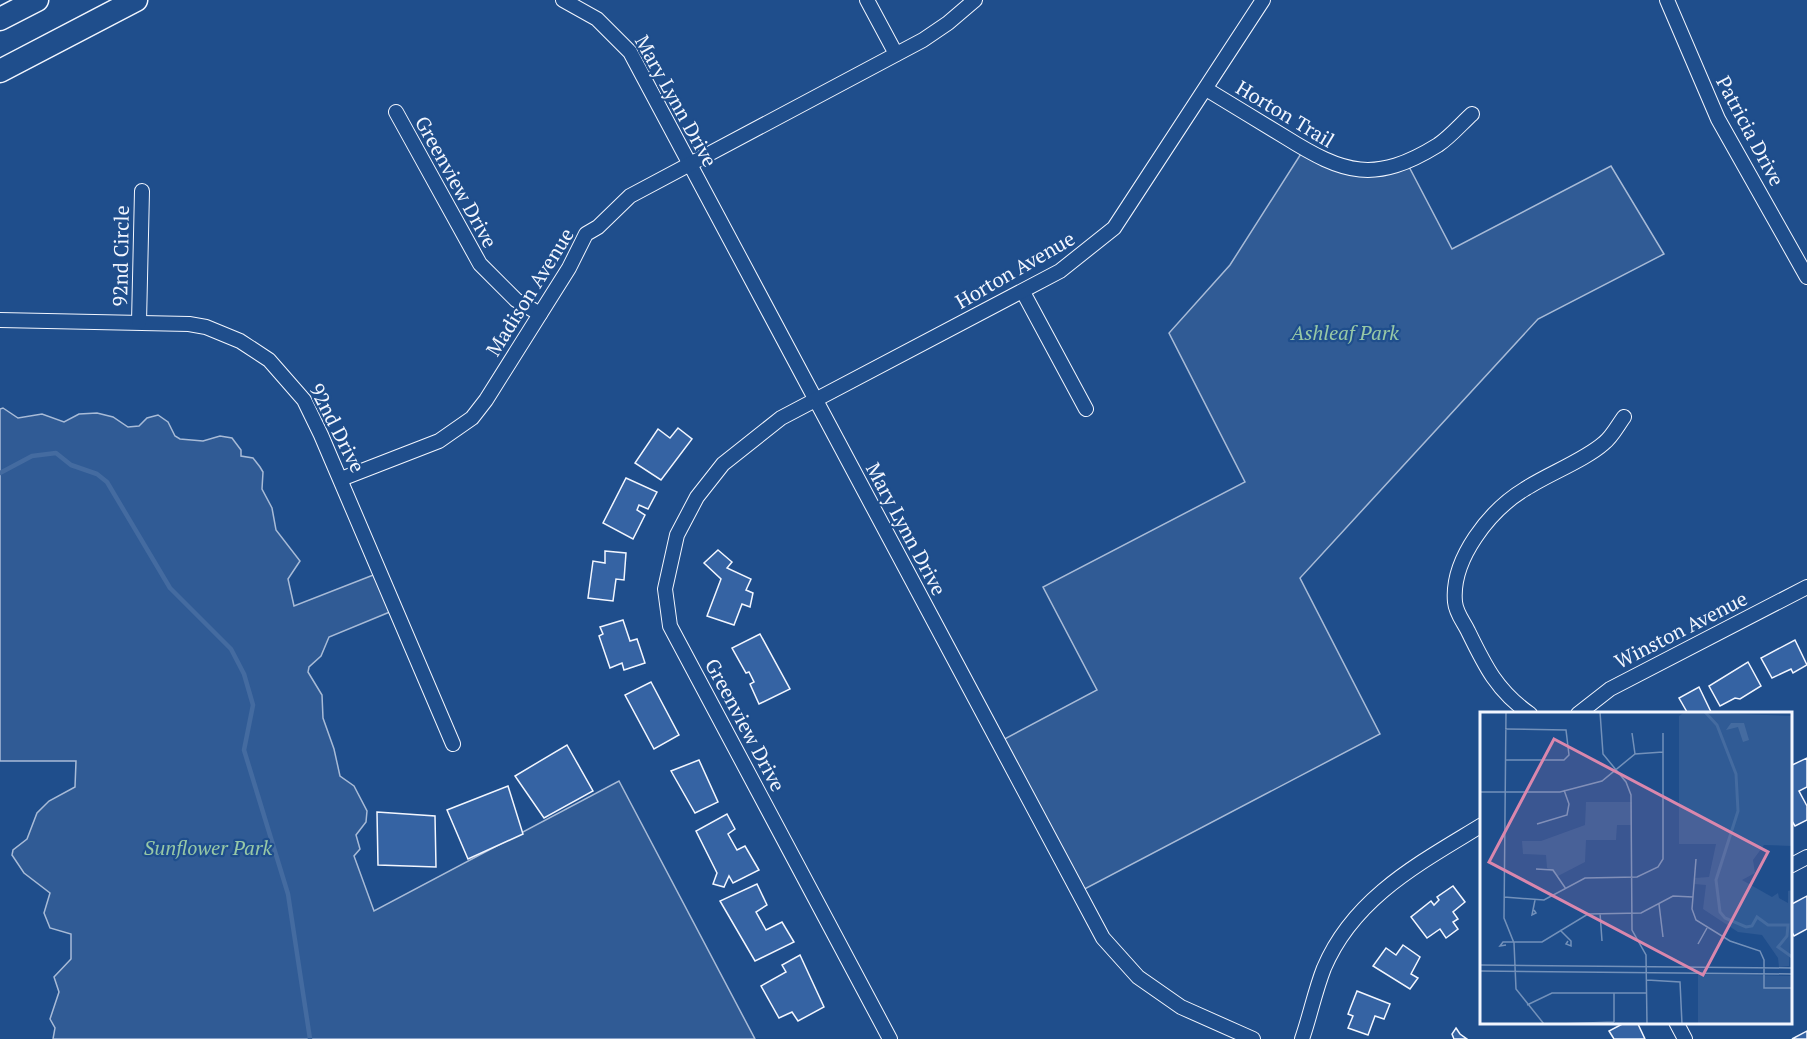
<svg xmlns="http://www.w3.org/2000/svg" width="1807" height="1039" font-family="'PT Serif',serif">
<style>
.built{fill:#305b95;stroke:#a8bbd7;stroke-width:1.5}
.lines{fill:none;stroke-linecap:round;stroke-linejoin:round}
.stream{stroke:#446ba0;stroke-width:4.5}
.building{fill:#3563a3;stroke:#f2f6ff;stroke-width:1.5}
.street-casing{stroke:#f2f6ff;stroke-width:16}
.primary-casing{stroke:#f2f6ff;stroke-width:25}
.street{stroke:#1f4e8c;stroke-width:14}
.primary{stroke:#1f4e8c;stroke-width:22}
.labels{text-anchor:middle;stroke-width:4.5;stroke-linejoin:round;paint-order:stroke}
.street-label{font-size:20px;fill:#f2f6ff;stroke:#1f4e8c}
.park-label{font-size:20px;font-style:italic;fill:#97c8a6;stroke:#1f4e8c}
.inset-river{fill:none;stroke:#446ba0;stroke-width:3}
.inset-road{fill:none;stroke:#7391ba;stroke-width:1.5}
.view{fill:#da87ad;fill-opacity:0.15;stroke:#da87ad;stroke-width:3}
.inset-edge{fill:none;stroke:#f2f6ff;stroke-width:3}
</style>
<rect width="100%" height="100%" fill="#1f4e8c"/>
<g class="built">
<polygon points="1304,149 1341,168 1406,161 1452,249 1611,166 1664,254 1538,319 1300,578 1380,734 1077,893 997,743 1097,690 1043,587 1245,482 1169,333 1230,265"/>
<polygon points="3,408 18,418 42,414 64,422 79,414 97,413 113,417 128,427 139,426 147,418 158,415 168,422 175,436 180,439 203,441 220,436 232,438 241,450 241,456 253,458 260,467 263,472 262,489 272,508 276,530 300,561 288,579 294,606 381,572 397,609 329,637 321,656 309,667 308,672 322,695 323,718 334,749 340,776 354,786 367,811 366,822 356,835 360,849 354,856 374,911 619,781 755,1039 53,1039 55,1028 50,1019 59,992 54,977 71,959 71,934 50,928 44,913 50,893 24,873 12,855 13,850 27,839 37,813 49,801 75,787 76,761 0,761 0,409"/>
</g>
<g class="lines">
<polyline class="stream" points="0,473 32,456 56,453 71,465 97,474 107,482 170,588 231,649 244,674 253,705 244,750 288,894 310,1039"/>
</g>
<g class="building">
<polygon points="678,428 692,439 661,480 635,463 658,429 670,438"/>
<polygon points="626,478 657,492 648,509 639,505 637,510 645,515 633,539 603,523"/>
<polygon points="718,550 732,562 727,568 751,579 746,590 753,593 750,607 742,604 734,625 707,616 721,579 704,563"/>
<polygon points="605,551 626,553 624,580 616,579 613,601 588,598 593,561 605,563"/>
<polygon points="623,620 630,641 637,639 645,663 624,670 622,663 610,668 599,636 603,634 600,627"/>
<polygon points="760,634 790,689 759,704 750,684 754,682 749,672 746,673 732,648"/>
<polygon points="1795,640 1807,665 1793,673 1791,669 1772,678 1761,658"/>
<polygon points="1748,662 1761,686 1740,699 1735,698 1720,706 1709,686"/>
<polygon points="651,682 679,735 654,749 625,695"/>
<polygon points="1699,687 1712,714 1684,714 1687,712 1679,698"/>
<polygon points="567,745 593,791 544,818 515,776"/>
<polygon points="1807,758 1807,787 1799,791 1807,806 1807,820 1795,826 1790,818 1790,766"/>
<polygon points="699,760 718,802 695,813 671,771"/>
<polygon points="508,786 523,834 468,859 447,810"/>
<polygon points="377,812 435,816 436,867 378,865"/>
<polygon points="727,814 735,829 728,834 737,850 745,846 759,870 733,883 729,876 724,887 713,884 717,873 696,831"/>
<polygon points="757,884 767,905 756,912 766,930 782,922 794,942 755,961 720,901"/>
<polygon points="1453,886 1465,902 1453,912 1458,919 1453,922 1458,929 1446,938 1440,929 1427,938 1411,917 1431,901 1434,905 1439,900 1437,897"/>
<polygon points="1807,896 1807,929 1794,936 1790,928 1790,905"/>
<polygon points="1403,945 1420,957 1411,974 1418,978 1410,989 1373,966 1386,948 1396,955"/>
<polygon points="800,955 824,1007 798,1021 792,1012 779,1018 761,986 786,972 782,965"/>
<polygon points="1357,991 1390,1004 1384,1019 1375,1016 1368,1035 1348,1028 1353,1016 1348,1014"/>
<polygon points="1626,1022 1637,1022 1645,1039 1614,1039 1609,1031"/>
<polygon points="1456,1028 1460,1034 1467,1039 1454,1039 1452,1034"/>
<polygon points="1807,1031 1807,1039 1792,1039"/>
</g>
<g class="lines">
<defs>
<g id="street">
<polyline points="563,0 597,19 630,52 1103,938 1138,977 1181,1007 1253,1039"/>
<polyline points="867,0 896,54"/>
<polyline points="1667,0 1718,119 1807,277"/>
<path d="M 1206,89 C 1232,105 1259,121 1285,137 C 1344,174 1375,184 1438,145 C 1450,137 1461,124 1472,114"/>
<polyline points="396,112 480,264 516,300 540,314"/>
<polyline points="1023,292 1086,409"/>
<polyline points="0,320 189,324 206,327 240,341 269,360 304,400 321,435 453,744"/>
<polyline points="139,322 142,191"/>
<polyline points="341,479 439,441 472,418 486,400 569,268 586,234 598,227 630,196 923,40 948,23 975,0"/>
<path d="M 1530,714 C 1497,691 1485,666 1468,631 C 1463,621 1456,613 1455,602 C 1451,559 1490,510 1525,489 C 1548,474 1585,460 1604,443 C 1612,437 1618,425 1624,417"/>
<polyline points="1578,714 1610,689 1807,587"/>
<polyline points="1790,866 1807,857"/>
<polyline points="1676,1022 1685,1039"/>
<polyline points="890,1039 670,626 665,589 677,535 697,497 723,464 781,418 1060,271 1114,228 1263,0"/>
<path d="M 1302,1039 C 1310,1016 1315,991 1324,968 C 1354,897 1420,863 1482,825"/>
</g>
<g id="primary">
<polyline points="0,19 37,0"/>
<polyline points="0,71 136,0"/>
</g>
</defs>
<use href="#street" class="street-casing"/>
<use href="#primary" class="primary-casing"/>
<use href="#street" class="street"/>
<use href="#primary" class="primary"/>
</g>
<g class="labels">
<g class="street-label">
<text transform="translate(676 101) rotate(61)" y="7">Mary Lynn Drive</text>
<text transform="translate(1285 114) rotate(31)" y="7">Horton Trail</text>
<text transform="translate(1750 131) rotate(62)" y="7">Patricia Drive</text>
<text transform="translate(456 182) rotate(61)" y="7">Greenview Drive</text>
<text transform="translate(121 256) rotate(-89)" y="7">92nd Circle</text>
<text transform="translate(1015 270) rotate(-30)" y="7">Horton Avenue</text>
<text transform="translate(530 292) rotate(-58)" y="7">Madison Avenue</text>
<text transform="translate(337 428) rotate(63)" y="7">92nd Drive</text>
<text transform="translate(906 529) rotate(62)" y="7">Mary Lynn Drive</text>
<text transform="translate(1681 630) rotate(-27)" y="7">Winston Avenue</text>
<text transform="translate(745 725) rotate(62)" y="7">Greenview Drive</text>
</g>
<g class="park-label">
<text x="1345" y="340">Ashleaf Park</text>
<text x="208" y="855">Sunflower Park</text>
</g>
</g>
<g transform="translate(1480 712)">
<rect width="312" height="312" fill="#1f4e8c"/>
<path d="M 205,0 L 312,4 L 312,134 L 284,133 L 273,148 L 275,161 L 262,168 L 292,185 L 298,181 L 299,186 L 308,191 L 308,179 L 312,178 L 309,254 L 299,255 L 298,246 L 282,223 L 258,220 L 223,197 L 226,173 L 214,172 L 214,166 L 229,165 L 236,132 L 199,132 L 199,4 ZM 106,90 L 152,90 L 152,113 L 137,113 L 136,128 L 106,128 L 105,150 L 78,164 L 67,156 L 66,143 L 43,142 L 42,129 L 61,129 L 105,113 ZM 218,262 L 312,264 L 312,312 L 218,312 Z" fill="#305b95"/>
<path d="M 251,11 L 264,11 L 269,28 L 263,30 L 258,15 L 246,18 Z" fill="#446ba0"/>
<path class="inset-river" d="M 225,0 L 237,13 L 256,62 L 258,99 L 236,168 L 240,200 L 245,206 L 266,215 L 272,214 L 277,205 L 288,213 L 308,213 L 307,224 L 298,235 L 312,245"/>
<path class="inset-road" d="M 26,0 L 24,206 L 34,231 L 36,277 L 64,312M 120,0 L 123,42 L 146,70 L 151,83 L 152,218 L 166,243 L 167,312M 152,21 L 155,42M 25,48 L 84,48 L 89,43 L 86,18 L 25,17M 0,80 L 80,80 L 122,69 L 155,42 L 183,40M 57,112 L 87,103 L 89,92 L 84,78M 216,147 L 212,197 L 216,208 L 250,229 L 280,239 L 284,248 L 284,276 L 312,276M 56,157 L 73,158 L 86,177M 24,185 L 64,188 L 105,166 L 157,165 L 178,155 L 183,147 L 183,21M 179,192 L 183,225M 54,198 L 56,201 L 52,203 L 55,188M 120,201 L 122,229M 80,218 L 91,229 L 91,234 L 86,232 L 88,229M 218,232 L 227,216M 26,233 L 20,234 L 23,230 L 62,230 L 108,202 L 161,201 L 193,184 L 213,185M 0,253 L 312,256M 0,259 L 312,262M 167,268 L 200,270 L 202,312M 134,281 L 134,310M 47,293 L 72,281 L 167,281M 79,312 L 134,310"/>
<path class="view" d="M 74,27 L 288,140 L 223,263 L 9,150 Z"/>
<rect width="312" height="312" class="inset-edge"/>
</g>
</svg>
